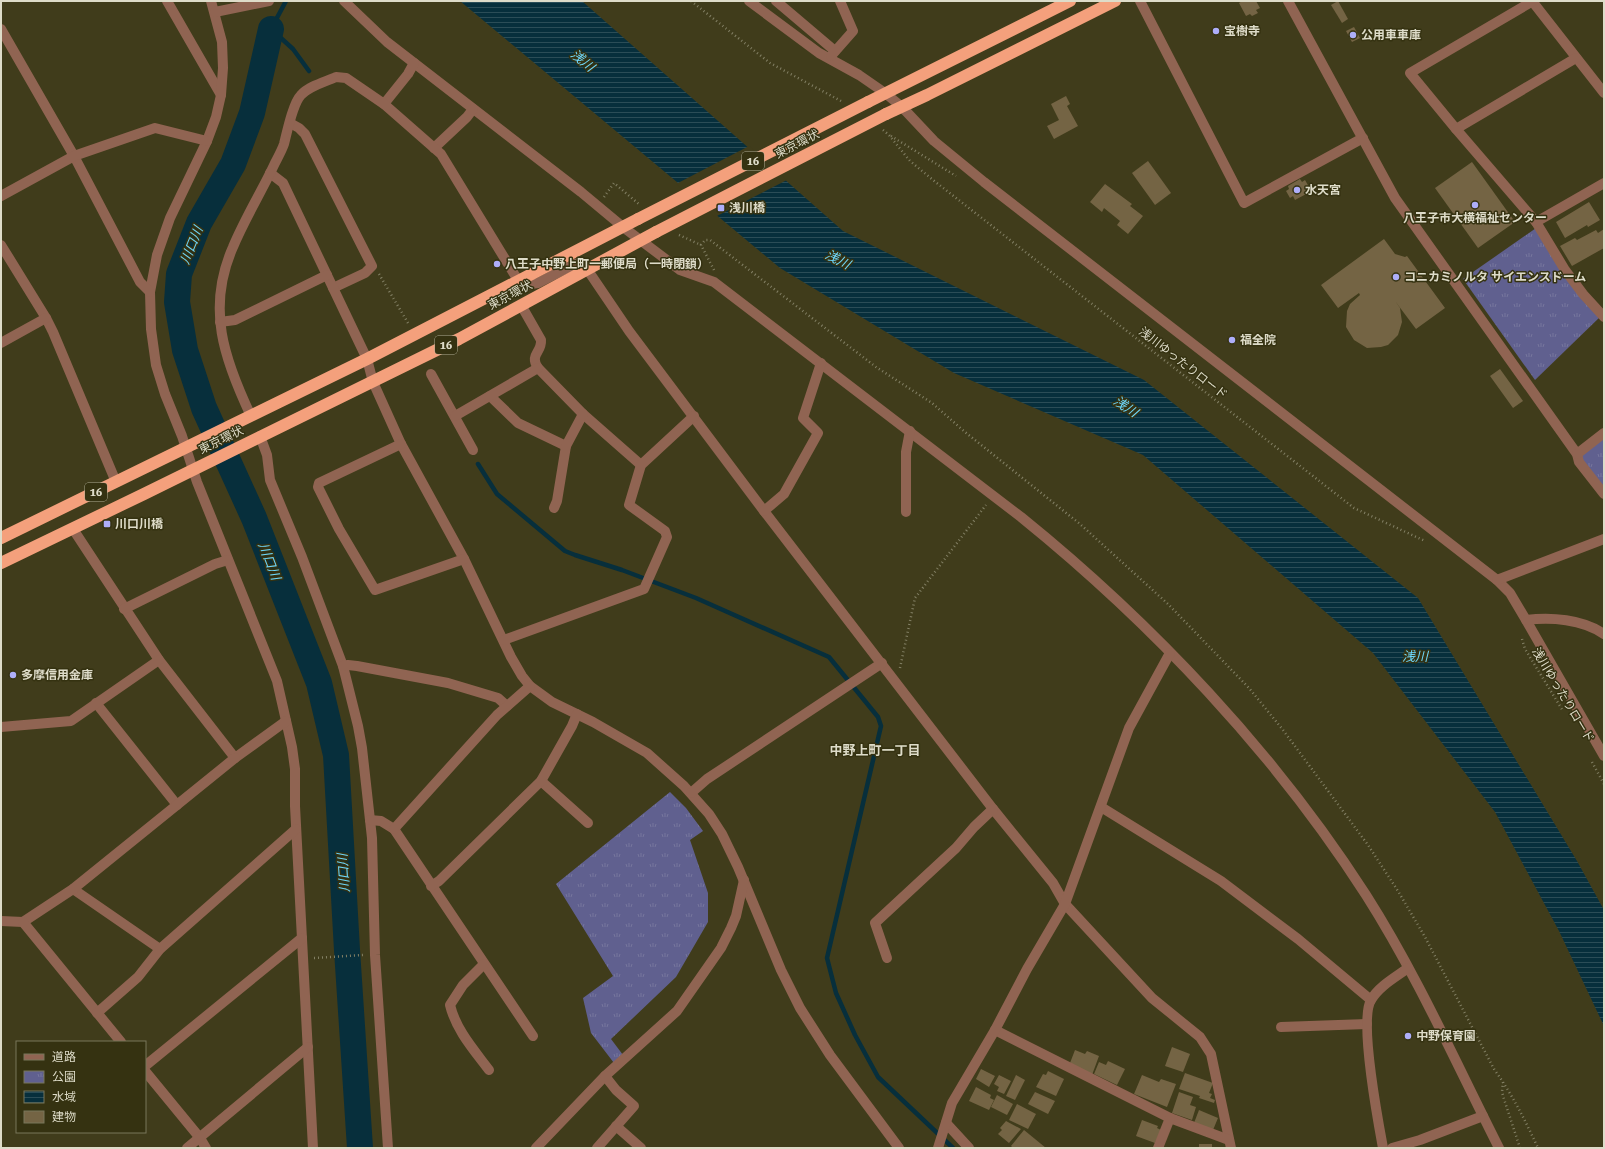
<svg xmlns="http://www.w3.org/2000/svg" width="1605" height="1149" font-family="'Roboto Serif','Noto Sans JP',serif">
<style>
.park{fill:url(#park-tufts)}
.water{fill:url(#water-rules)}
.pier{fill:#403c1b}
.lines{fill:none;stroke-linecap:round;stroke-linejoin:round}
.stream{stroke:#072f3c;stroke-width:4.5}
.river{stroke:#072f3c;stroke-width:26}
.building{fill:#746444}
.path{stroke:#838065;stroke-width:2.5;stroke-dasharray:1 3;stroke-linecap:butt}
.minor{stroke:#906452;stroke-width:10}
.highway{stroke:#f4a07c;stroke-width:12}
.highway-bridge{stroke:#f4a07c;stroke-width:12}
.poi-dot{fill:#aeaefa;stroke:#353211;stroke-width:1.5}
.labels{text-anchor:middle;stroke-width:3;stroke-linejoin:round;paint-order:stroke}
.shield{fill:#353211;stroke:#aba992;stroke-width:1}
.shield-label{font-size:11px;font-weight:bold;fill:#dedcc9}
.poi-label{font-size:12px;font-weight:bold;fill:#dedcc9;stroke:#353211;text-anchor:start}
.street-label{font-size:12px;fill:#dedcc9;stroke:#353211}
.water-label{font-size:13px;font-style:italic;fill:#6dd7fc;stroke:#353211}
.neighbourhood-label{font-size:13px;font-weight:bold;fill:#dedcc9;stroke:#353211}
</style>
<defs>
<pattern id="park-tufts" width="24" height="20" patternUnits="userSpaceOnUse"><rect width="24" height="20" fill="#60608f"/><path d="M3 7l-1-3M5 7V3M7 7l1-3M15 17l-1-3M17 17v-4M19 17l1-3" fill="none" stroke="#76769d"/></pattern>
<pattern id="water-rules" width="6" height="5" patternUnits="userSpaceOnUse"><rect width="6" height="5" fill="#072f3c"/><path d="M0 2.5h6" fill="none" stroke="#2b4d57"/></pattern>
</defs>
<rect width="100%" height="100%" fill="#403c1b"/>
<g class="park">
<polygon points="1539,226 1602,315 1535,380 1463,279"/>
<polygon points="1604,433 1604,494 1577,454"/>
<polygon points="670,792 686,808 703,831 690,840 708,893 708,922 676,977 611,1039 623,1055 614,1063 591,1033 583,998 613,976 556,884"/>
</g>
<polygon class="water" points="460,1 582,1 843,231 1144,380 1418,598 1577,861 1604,910 1604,1026 1559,931 1495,812 1373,653 1143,455 954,373 780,268"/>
<polygon class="pier" points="749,146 787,180 715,217 676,184"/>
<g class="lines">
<g class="stream">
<polyline points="286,1 271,29 293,49 309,71"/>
<polyline points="478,464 497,494 565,551 575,555 622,570 696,598 829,657 878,717 881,726 827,958 836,993 855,1035 878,1077 953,1148"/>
</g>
<polyline class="river" points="271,29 252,113 233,164 199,223 179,274 177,302 185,350 204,408 254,518 319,683 336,755 347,950 360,1148"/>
</g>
<g class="building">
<polygon points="1242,1 1256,1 1260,8 1256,10 1258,13 1252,16 1250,14 1246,16 1239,3"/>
<polygon points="1338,1 1348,19 1342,23 1331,5"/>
<polygon points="1354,27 1360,38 1352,42 1346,31"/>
<polygon points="1066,96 1070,104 1067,106 1078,126 1054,139 1047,126 1059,120 1051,104"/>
<polygon points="1148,161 1171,193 1155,205 1132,173"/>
<polygon points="1472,162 1515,222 1478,248 1435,188"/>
<polygon points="1300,179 1302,182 1305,180 1309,187 1306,189 1308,193 1295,200 1293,196 1290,198 1286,191 1289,189 1288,186"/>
<polygon points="1105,184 1132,204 1130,206 1143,216 1128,234 1117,225 1120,221 1104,208 1102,212 1090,202"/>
<polygon points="1589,202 1600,220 1588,227 1587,225 1565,238 1556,222"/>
<polygon points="1604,229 1604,248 1572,266 1560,246 1575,238 1577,240 1596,230 1598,233"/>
<polygon points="1384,239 1395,254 1405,257 1407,256 1445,308 1416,329 1395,301 1400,308 1402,322 1398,335 1388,345 1381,347 1367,348 1354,340 1346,327 1347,311 1350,304 1360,295 1359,293 1338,308 1321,285"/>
<polygon points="1500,369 1523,401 1513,408 1490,376"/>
<polygon points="1172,1047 1190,1054 1183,1072 1165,1066"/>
<polygon points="1075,1050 1085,1054 1087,1051 1099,1056 1092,1075 1070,1063"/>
<polygon points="1108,1061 1125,1069 1117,1085 1094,1074 1099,1062 1106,1065"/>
<polygon points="981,1069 995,1076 989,1087 976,1079"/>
<polygon points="1048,1071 1064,1079 1056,1096 1036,1087 1043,1074 1046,1075"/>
<polygon points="1185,1073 1213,1083 1209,1093 1212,1094 1210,1098 1215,1100 1214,1103 1199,1098 1200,1096 1179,1089"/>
<polygon points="999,1075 1011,1081 1004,1094 997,1091 999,1087 994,1084"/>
<polygon points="1016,1075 1025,1080 1015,1100 1006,1096"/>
<polygon points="1142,1075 1159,1082 1161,1079 1176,1084 1167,1107 1134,1094"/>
<polygon points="976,1087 991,1095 990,1098 994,1100 989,1110 969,1101"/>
<polygon points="1035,1092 1055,1101 1048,1114 1028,1104"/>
<polygon points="1179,1092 1193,1097 1190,1105 1196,1107 1192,1120 1172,1113"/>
<polygon points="997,1095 1013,1104 1007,1115 991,1107"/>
<polygon points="1017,1104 1036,1114 1028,1129 1009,1120"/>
<polygon points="1199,1110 1218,1118 1213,1130 1194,1123"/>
<polygon points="1142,1120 1158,1126 1157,1128 1161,1130 1155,1143 1136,1136"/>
<polygon points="1006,1121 1021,1129 1009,1143 998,1134 1002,1130 1000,1128"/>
<polygon points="1024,1130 1046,1148 1013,1148 1011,1146"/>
<rect x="1199" y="1144" width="13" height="4"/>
</g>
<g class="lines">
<g class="path">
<polyline points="691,1 770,63 841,101"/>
<polyline points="883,130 889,135 910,161 933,180 1354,508 1425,541"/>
<polyline points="891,136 956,176"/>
<polyline points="604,197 614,183 640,205"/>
<polyline points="679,235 701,245"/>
<path d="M 714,270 L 701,245 L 705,240 L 710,240 L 876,367 L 932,403 L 965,432 L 1080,524 L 1168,604 L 1249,688 L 1283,730 L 1337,803 L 1368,845 L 1398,891 L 1425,937 L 1494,1069 C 1512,1094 1525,1120 1538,1148"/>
<polyline points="379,274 408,323"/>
<polyline points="1522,639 1525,649 1563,711"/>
<polyline points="900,668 915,598 986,505"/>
<polyline points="1592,762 1604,784"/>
<polyline points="314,958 363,955"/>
<polyline points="1503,1082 1502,1092 1504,1099 1520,1148"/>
</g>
<g class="minor">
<polyline points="167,1 221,95"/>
<polyline points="211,1 222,42 223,68 221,95 216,117 207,141 170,218 157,255 150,292 151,329 156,365 165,394 182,436 197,482 277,681 292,747 295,769 295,806 313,1148"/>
<path d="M 344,1 L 387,42 L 581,192 L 623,227 L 680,270 L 714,282 L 1021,517 C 1152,623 1275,753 1366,895 C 1417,975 1456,1063 1499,1148"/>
<polyline points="749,1 819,53 859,75 885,93 902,107 934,141 984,182 1497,580 1510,593 1526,620 1604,756"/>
<polyline points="776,1 835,51"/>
<polyline points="1140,1 1244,203 1363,138"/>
<polyline points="1288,1 1395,198 1577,454 1579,462 1604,494"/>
<polyline points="1532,1 1604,93"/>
<polyline points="1533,1 1410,73 1456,129 1536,222 1565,270 1583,294 1604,317"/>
<polyline points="215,12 269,1"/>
<polyline points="1,29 74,156 140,282 150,292"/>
<polyline points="831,56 853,31 840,1"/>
<polyline points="384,104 408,74 414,63"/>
<polyline points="290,123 299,128 305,134 372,266 365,273 333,288"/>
<polyline points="1456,129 1576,58"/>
<polyline points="434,148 467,117 473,109"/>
<polyline points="270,173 283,183 367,359 373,382 401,444 464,559 511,657 522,676 530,686 552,702 593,722 647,753 684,786 709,814 722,834 738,867 781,970 800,1008 830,1055 899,1148"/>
<polyline points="1,196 74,156 155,128 207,141"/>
<polyline points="1536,222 1604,183"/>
<polyline points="1,245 46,318 53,332 116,482"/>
<path d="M 521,305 L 541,340 C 542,353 529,354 538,368 L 583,414 L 641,465"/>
<polyline points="220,322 235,320 327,275"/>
<polyline points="1,343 46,318"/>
<polyline points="431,374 473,450"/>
<polyline points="490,396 518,423 566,446"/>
<path d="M 251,416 C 224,359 206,308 233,247 C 245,218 262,191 275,163 C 278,157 282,150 284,144 C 287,132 293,103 301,95 C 309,86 325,82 336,77 L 346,78 L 384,104 L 441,154 L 519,282 L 525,285 L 538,283 L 575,264 L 579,263 L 587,269 L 629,331 L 764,511 L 993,809 L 1053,883 L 1065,904 L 1152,998 L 1200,1037 L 1211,1054 L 1231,1148"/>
<polyline points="455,416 538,368"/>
<polyline points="260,436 267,455 270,480 302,557 343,666 358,726 362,748 372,838 375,955 388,1148"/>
<polyline points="401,444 319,483 318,487 339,529 375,590 464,559"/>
<polyline points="1577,454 1604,433"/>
<polyline points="554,508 557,501 566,446 583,414"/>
<polyline points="764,511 784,494 818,433 803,418 821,363"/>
<polyline points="906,512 906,452 910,431"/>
<polyline points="73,529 159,660 235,758 286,721"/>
<polyline points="1497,580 1604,539"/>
<polyline points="124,609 215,564 228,560"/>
<path d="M 1526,620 C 1551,617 1582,619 1604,634"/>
<polyline points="504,640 644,589 667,537 665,531 629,505 641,465 694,416"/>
<polyline points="343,666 348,665 357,666 448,683 498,698 507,706"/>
<polyline points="96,703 177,805"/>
<polyline points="1,727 71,721 159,660"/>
<polyline points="541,781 588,823"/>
<polyline points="691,793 707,779 882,663"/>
<polyline points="1101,807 1221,881 1298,939 1371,1000"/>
<polyline points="370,820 381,821 394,829 533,1036"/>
<polyline points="394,829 497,715 530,686"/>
<polyline points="431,886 439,881 541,781 572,726 577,714"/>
<polyline points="73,889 160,949"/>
<polyline points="1,921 23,922 73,889 235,758"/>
<polyline points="23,922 121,1042"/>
<polyline points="887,958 875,923 956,848 974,827 993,809"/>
<path d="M 484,964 L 463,985 L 450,1005 C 456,1030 474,1050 489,1070"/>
<polyline points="97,1013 138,977 160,949 296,829"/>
<polyline points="1281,1027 1367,1024"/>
<polyline points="995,1030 1170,1118 1229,1140"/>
<polyline points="145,1066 302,938"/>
<polyline points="145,1071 200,1138 206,1148"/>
<polyline points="946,1123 969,1148"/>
<polyline points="616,1126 641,1148"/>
<polyline points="187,1148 308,1047"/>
<polyline points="536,1148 605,1076 677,1011 721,948 731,928 736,916 744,880"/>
<polyline points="597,1148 634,1106 616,1090 605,1076"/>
<polyline points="938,1148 952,1103 995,1030 1027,969 1065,904 1129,728 1170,653"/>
<polyline points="1158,1148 1170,1118"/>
<path d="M 1383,1148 C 1378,1121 1359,1020 1371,1000 C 1379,986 1396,977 1408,968"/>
<polyline points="1392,1148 1420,1140 1483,1116"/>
</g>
<g class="highway">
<polyline points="868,102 1070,1"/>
<polyline points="886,114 927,95 1115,1"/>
<polyline points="1,538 367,359 638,219"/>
<polyline points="1,563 144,494 459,339 656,232"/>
</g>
<g class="highway-bridge">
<polyline points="638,219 868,102"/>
<polyline points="656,232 886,114"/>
</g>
</g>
<g class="poi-dot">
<circle cx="1216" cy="31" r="4"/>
<circle cx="1353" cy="35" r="4"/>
<circle cx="1297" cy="190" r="4"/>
<circle cx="1475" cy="205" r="4"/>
<rect x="717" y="204" width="8" height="8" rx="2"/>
<circle cx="497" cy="264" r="4"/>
<circle cx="1396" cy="277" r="4"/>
<circle cx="1232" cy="340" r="4"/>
<rect x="103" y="520" width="8" height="8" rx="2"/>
<circle cx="13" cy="675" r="4"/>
<circle cx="1408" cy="1036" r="4"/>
</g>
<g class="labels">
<g class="shield">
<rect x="742" y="152" width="22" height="18" rx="3"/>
<rect x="435" y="336" width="22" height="18" rx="3"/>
<rect x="85" y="483" width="22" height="18" rx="3"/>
</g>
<g class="shield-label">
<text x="753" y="165">16</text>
<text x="446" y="349">16</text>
<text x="96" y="496">16</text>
</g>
<g class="poi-label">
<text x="1224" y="35">宝樹寺</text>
<text x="1361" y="39">公用車車庫</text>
<text x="1305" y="194">水天宮</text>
<text x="729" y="212">浅川橋</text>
<text x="1475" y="222" text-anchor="middle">八王子市大横福祉センター</text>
<text x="505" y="268">八王子中野上町一郵便局（一時閉鎖）</text>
<text x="1404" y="281">コニカミノルタ サイエンスドーム</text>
<text x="1240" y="344">福全院</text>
<text x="115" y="528">川口川橋</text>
<text x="21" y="679">多摩信用金庫</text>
<text x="1416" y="1040">中野保育園</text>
</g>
<g class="street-label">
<text transform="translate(797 144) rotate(-27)" y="4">東京環状</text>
<text transform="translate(510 295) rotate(-28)" y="4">東京環状</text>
<text transform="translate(1183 363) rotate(38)" y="4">浅川ゆったりロード</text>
<text transform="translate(221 440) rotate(-26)" y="4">東京環状</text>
<text transform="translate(1563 695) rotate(59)" y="4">浅川ゆったりロード</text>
</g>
<g class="water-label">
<text transform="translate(583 60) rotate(39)" y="5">浅川</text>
<text transform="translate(191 245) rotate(-68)" y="5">川口川</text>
<text transform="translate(838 259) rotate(27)" y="5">浅川</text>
<text transform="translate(1126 406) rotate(34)" y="5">浅川</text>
<text transform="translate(270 561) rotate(69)" y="5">川口川</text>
<text x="1415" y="661">浅川</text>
<text transform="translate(343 873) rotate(-94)" y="5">川口川</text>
</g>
<g class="neighbourhood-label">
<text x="875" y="755">中野上町一丁目</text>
</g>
</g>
<rect width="1605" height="1149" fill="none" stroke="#dedcc9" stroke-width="4"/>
<rect x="16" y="1041" width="130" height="92" fill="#353211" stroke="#79765b"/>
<rect x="24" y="1054" width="20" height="6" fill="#906452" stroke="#79765b"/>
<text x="52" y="1061" font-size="12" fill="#dedcc9">道路</text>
<rect x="24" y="1071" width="20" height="12" fill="url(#park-tufts)" stroke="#79765b"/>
<text x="52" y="1081" font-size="12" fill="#dedcc9">公園</text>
<rect x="24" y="1091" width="20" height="12" fill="url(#water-rules)" stroke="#79765b"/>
<text x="52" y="1101" font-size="12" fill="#dedcc9">水域</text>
<rect x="24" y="1111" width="20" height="12" fill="#746444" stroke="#79765b"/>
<text x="52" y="1121" font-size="12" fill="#dedcc9">建物</text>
</svg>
